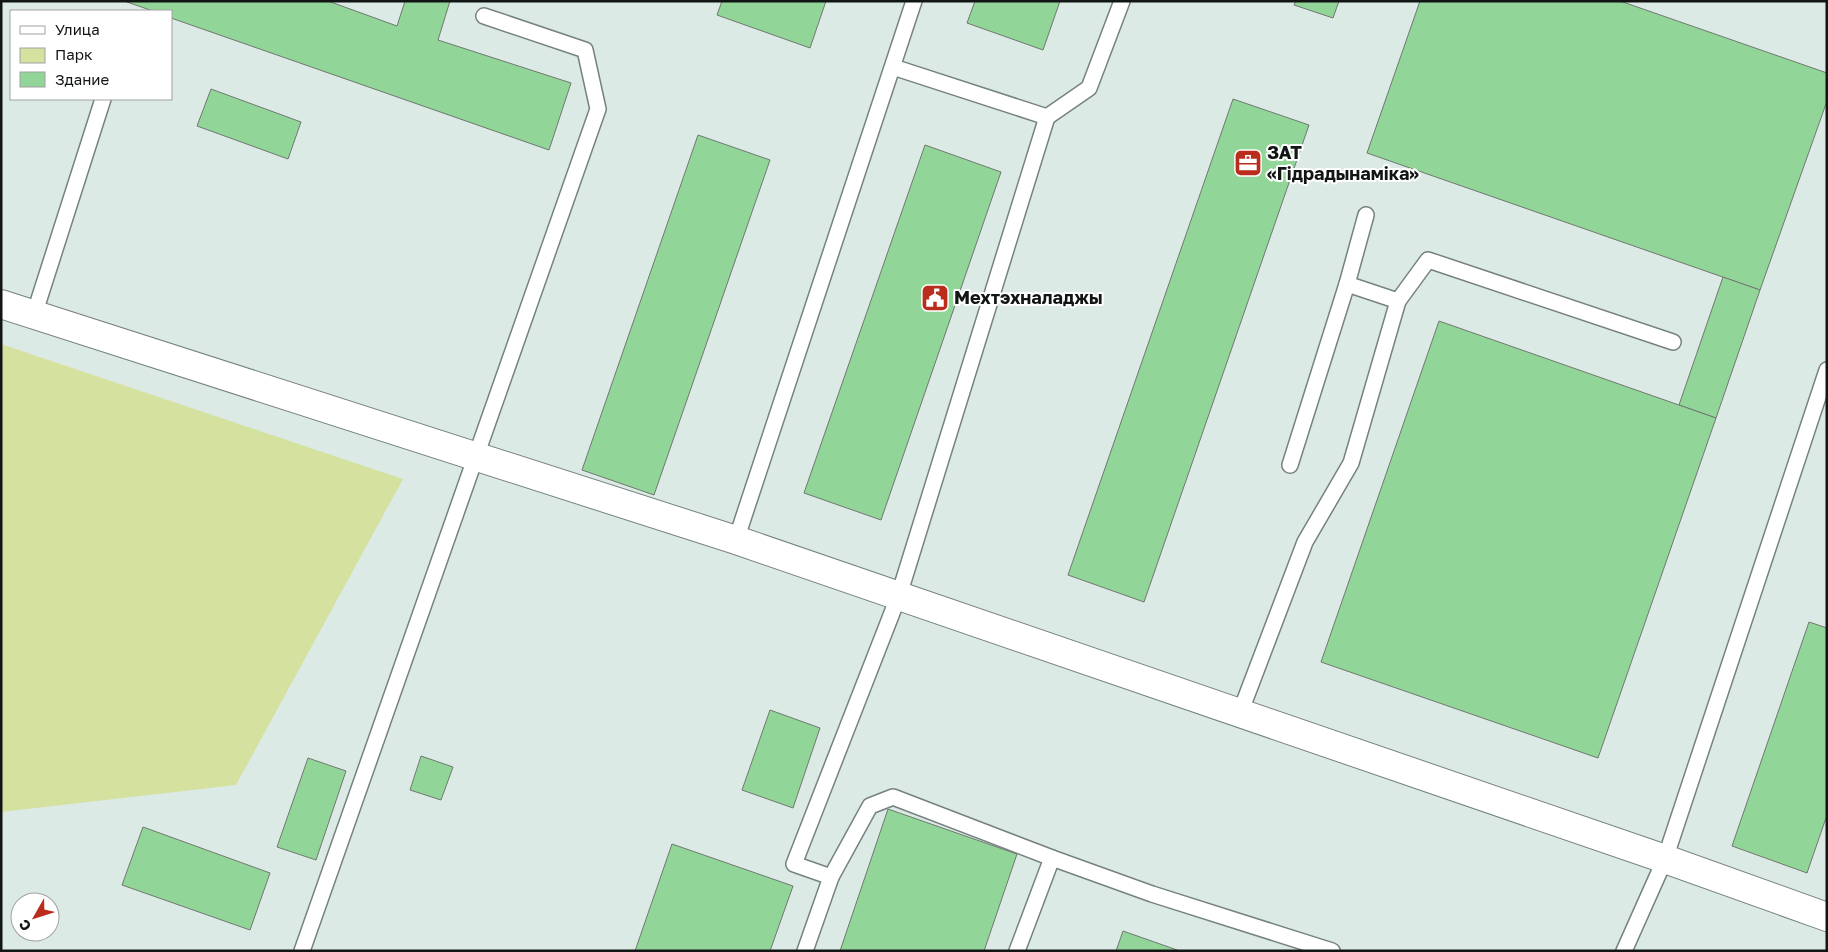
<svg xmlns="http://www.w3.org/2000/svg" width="1828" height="952" font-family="'Golos Text',sans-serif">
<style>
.green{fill:#d4e19f}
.building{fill:#92d598;stroke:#707870}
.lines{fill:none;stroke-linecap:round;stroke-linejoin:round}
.lane-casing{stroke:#76827f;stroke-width:18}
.street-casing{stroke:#76827f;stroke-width:30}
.lane{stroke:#fff;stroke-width:15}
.street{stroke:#fff;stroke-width:28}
.labels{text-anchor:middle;stroke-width:4;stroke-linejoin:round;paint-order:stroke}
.poi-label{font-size:18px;font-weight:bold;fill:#111514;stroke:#fff;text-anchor:start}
</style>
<rect width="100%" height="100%" fill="#dceae6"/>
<polygon class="green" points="1,344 403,479 236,785 1,812"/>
<g class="building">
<polygon points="124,1 328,1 397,26 405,1 450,1 438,40 571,83 549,150 171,18 171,11 153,11"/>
<polygon points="722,1 826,1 810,48 717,15"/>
<polygon points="975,1 1060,1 1043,50 967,23"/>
<polygon points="1296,1 1339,1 1333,18 1294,5"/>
<polygon points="1420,1 1620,1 1827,73 1827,101 1760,290 1367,153"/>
<polygon points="211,89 301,122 288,159 197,126"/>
<polygon points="1233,99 1309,125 1144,602 1068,575"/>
<polygon points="698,135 770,160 654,495 582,470"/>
<polygon points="925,145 1001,172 881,520 804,493"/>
<polygon points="1723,277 1760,290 1716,418 1679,405"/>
<polygon points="1439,321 1716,418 1598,758 1321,662"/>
<polygon points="1809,622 1827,628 1827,815 1807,873 1732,846"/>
<polygon points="770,710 820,728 793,808 742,790"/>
<polygon points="421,756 453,767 441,800 410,790"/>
<polygon points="308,758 346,771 316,860 277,847"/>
<polygon points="888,809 1017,854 984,951 840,951"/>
<polygon points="143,827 270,873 250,930 122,885"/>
<polygon points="672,844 793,886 770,951 635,951"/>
<polygon points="1123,931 1180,951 1116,951"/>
</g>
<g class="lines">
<defs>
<g id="lane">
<polyline points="1047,117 1089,88 1122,1"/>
<polyline points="1347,284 1398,301"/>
<polyline points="34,315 103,99"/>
<polyline points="1290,465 1347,284 1366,215"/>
<polyline points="736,540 914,1"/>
<polyline points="1240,713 1305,542 1351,463 1398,301 1428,260 1673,342"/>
<polyline points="831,877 870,806 893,797 1052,858"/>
<polyline points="302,951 598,109 585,50 484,16"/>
<polyline points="805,951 831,877 794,864 899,595 1047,117 893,67"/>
<polyline points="1017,951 1052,858 1152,894 1332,951"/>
<polyline points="1624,951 1665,859 1827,370"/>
</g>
<polyline id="street" points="1,304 736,540 1665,859 1827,917"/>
</defs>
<use href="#lane" class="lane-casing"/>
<use href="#street" class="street-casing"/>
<use href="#lane" class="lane"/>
<use href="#street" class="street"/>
</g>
<defs>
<symbol id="office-square" viewBox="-11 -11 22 22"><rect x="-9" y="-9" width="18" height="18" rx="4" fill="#ba2d1d" stroke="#fff"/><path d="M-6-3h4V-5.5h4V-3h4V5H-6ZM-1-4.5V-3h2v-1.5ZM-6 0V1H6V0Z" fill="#fff"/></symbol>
<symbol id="civic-square" viewBox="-11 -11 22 22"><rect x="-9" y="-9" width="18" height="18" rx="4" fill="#ba2d1d" stroke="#fff"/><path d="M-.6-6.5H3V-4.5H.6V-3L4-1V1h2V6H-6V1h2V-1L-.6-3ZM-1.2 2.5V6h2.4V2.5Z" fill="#fff"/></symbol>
</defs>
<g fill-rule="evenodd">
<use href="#office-square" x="1232" y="147" width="32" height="32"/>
<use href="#civic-square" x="919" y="282" width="32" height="32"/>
</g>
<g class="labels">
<g class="poi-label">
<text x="1267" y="159">ЗАТ<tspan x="1267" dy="21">«Гідрадынаміка»</tspan></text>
<text x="954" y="304">Мехтэхналаджы</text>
</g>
</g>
<rect width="1828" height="952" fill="none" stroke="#111514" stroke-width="5"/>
<rect x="10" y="10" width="162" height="90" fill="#ffffff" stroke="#a0a1a1"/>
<rect x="20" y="26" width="25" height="8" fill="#ffffff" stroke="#a0a1a1"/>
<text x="55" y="35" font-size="15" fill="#111514">Улица</text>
<rect x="20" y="48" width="25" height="15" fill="#d4e19f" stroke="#a0a1a1"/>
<text x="55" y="60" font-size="15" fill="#111514">Парк</text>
<rect x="20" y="72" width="25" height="15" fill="#92d598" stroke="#a0a1a1"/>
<text x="55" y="85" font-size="15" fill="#111514">Здание</text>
<g transform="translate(35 917) rotate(231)"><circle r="24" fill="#ffffff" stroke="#a0a1a1"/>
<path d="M0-4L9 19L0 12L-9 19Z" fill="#ba2d1d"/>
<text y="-8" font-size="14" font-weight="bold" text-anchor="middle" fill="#111514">С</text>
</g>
</svg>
